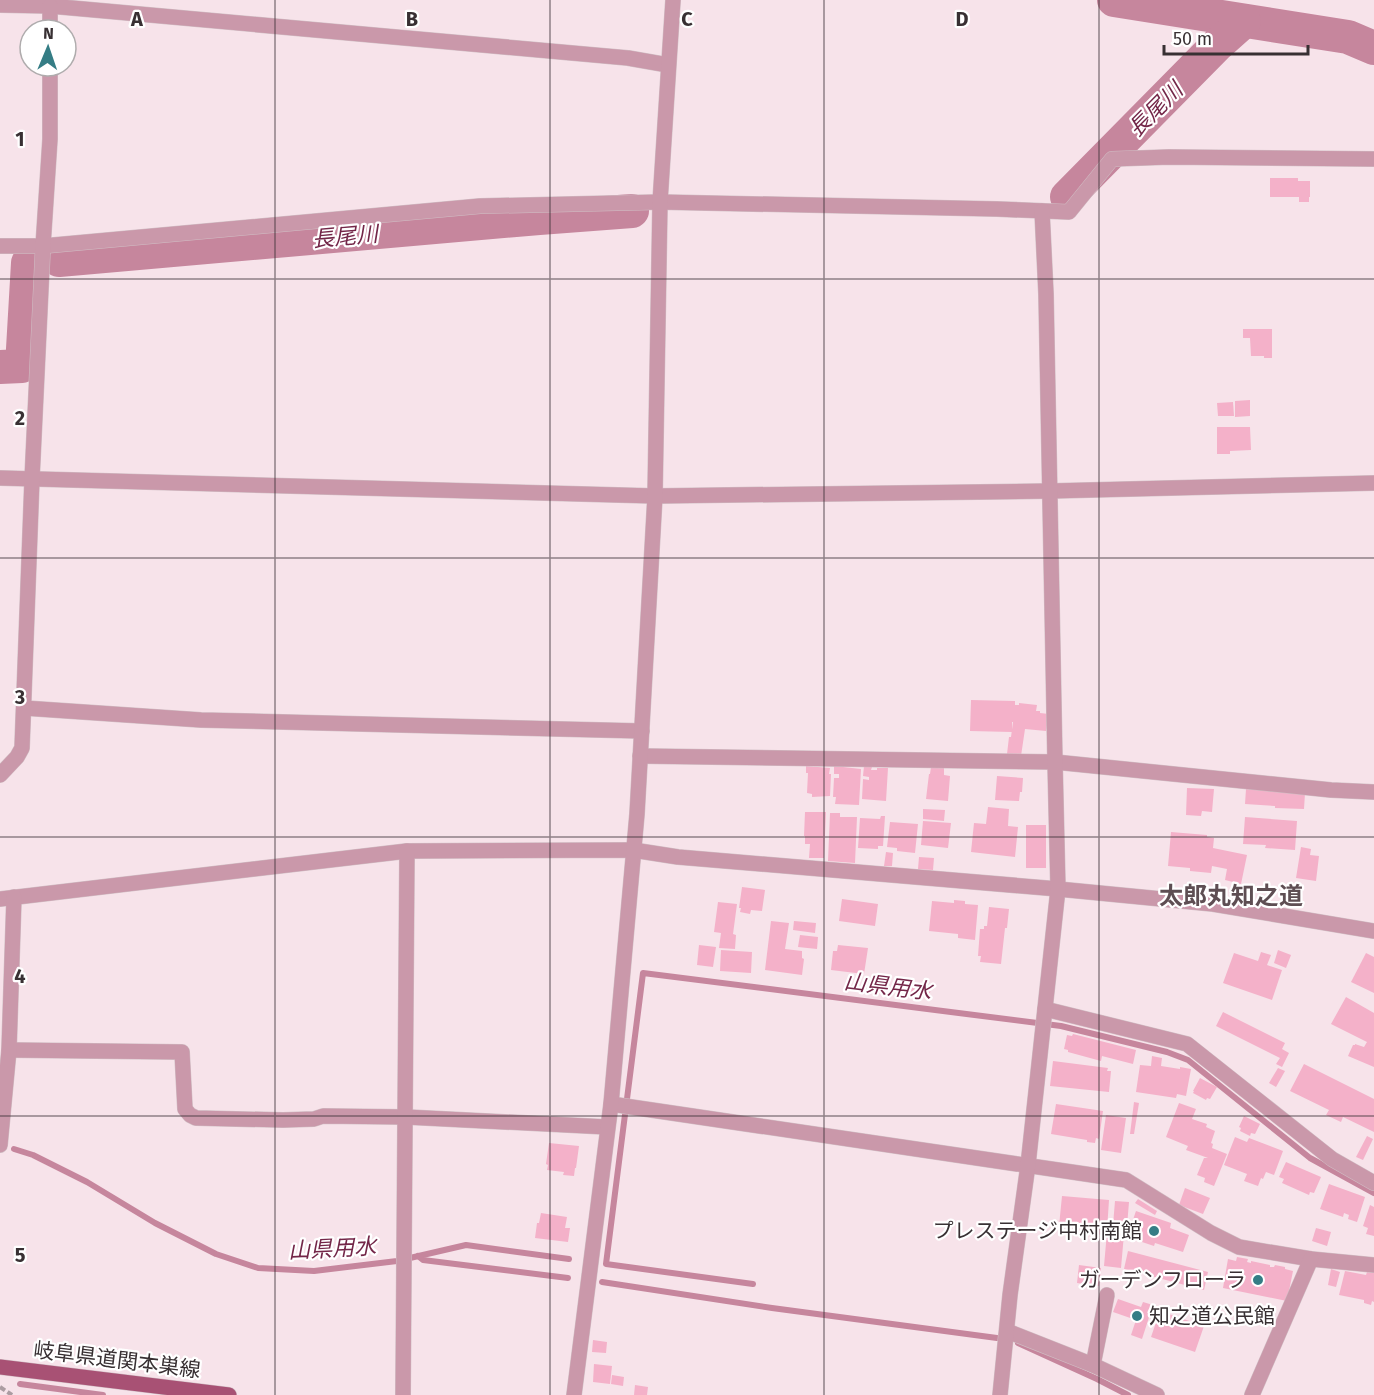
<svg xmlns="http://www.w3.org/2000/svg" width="1374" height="1395" font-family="'Fira Sans','Noto Sans JP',sans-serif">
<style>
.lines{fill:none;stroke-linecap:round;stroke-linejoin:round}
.stream{stroke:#c6869d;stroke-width:6}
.river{stroke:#c6869d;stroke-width:34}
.building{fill:#f4b1c9}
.street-casing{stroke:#d1bfc5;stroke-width:16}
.primary-casing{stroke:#d1bfc5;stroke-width:16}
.path{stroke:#ac9ca2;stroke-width:4;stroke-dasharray:6 3;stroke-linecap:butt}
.street{stroke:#ca98aa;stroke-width:15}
.primary{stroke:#a85174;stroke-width:15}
.grid{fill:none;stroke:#383033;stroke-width:1.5;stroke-opacity:0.55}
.poi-dot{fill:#357d85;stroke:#fff;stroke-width:2}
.labels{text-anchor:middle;stroke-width:4.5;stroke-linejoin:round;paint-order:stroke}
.poi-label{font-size:21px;fill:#383033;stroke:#fff;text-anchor:end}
.street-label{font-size:21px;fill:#383033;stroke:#fff}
.water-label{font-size:22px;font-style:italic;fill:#732648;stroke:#fff}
.quarter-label{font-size:24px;font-weight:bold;fill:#5e4e53;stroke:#fff}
.grid-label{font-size:20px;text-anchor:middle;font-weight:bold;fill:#383033;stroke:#fff;stroke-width:4.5;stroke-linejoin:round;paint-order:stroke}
</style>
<rect width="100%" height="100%" fill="#f7e3ea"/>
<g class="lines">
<g class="stream">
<polyline points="14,1149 33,1155 87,1182 155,1223 216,1254 258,1268 314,1271 397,1261 466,1245 569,1259"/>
<polyline points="418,1256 423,1260 568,1278"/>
<polyline points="602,1282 772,1308 997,1338"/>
<polyline points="753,1284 606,1264 643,973 1061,1026 1167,1052 1188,1060 1310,1158 1374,1193"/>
<polyline points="1018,1343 1097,1379 1128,1395"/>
<polyline points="20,1384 103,1395"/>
</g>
<g class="river">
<polyline points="1114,0 1348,37 1374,48"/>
<polyline points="1067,197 1217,45 1244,21"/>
<polyline points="59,260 539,218 632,211"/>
<polyline points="0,367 22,366 28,263"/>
</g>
</g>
<g class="building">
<polygon points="1270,178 1298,178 1298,181 1310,181 1310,197 1309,197 1309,202 1299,202 1299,197 1270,197"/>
<polygon points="1243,329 1272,329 1272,358 1264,358 1264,356 1251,356 1250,338 1243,338"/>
<polygon points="1250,400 1250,416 1235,417 1235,401"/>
<polygon points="1233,402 1234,416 1218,416 1217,403"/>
<polygon points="1217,427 1250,427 1251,450 1230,451 1230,454 1217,454"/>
<polygon points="971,700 1015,701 1015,705 1019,705 1019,703 1037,705 1036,711 1040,711 1040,713 1049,714 1046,731 1025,729 1021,756 1007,754 1009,737 1011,737 1013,722 1012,722 1012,732 970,731"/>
<polygon points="806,766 830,768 829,774 831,774 830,796 812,797 812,794 807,793 808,773 806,773"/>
<polygon points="834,766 861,769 859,805 835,804 836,797 833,797 834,778 839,778 839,774 834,774"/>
<polygon points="864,766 872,767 871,770 877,770 877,768 888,768 886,801 862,799 863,779 869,780 869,777 863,776"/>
<polygon points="931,767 944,768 944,775 950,776 948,801 926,799 929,774 930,774"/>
<polygon points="997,776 1023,778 1022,792 1020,792 1019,801 995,800"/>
<polygon points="1187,788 1214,789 1212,812 1202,811 1201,816 1186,815"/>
<polygon points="1246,789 1305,793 1304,809 1275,808 1275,806 1245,804"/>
<polygon points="988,807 1009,809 1008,826 1018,827 1015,857 971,852 974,823 986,824"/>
<polygon points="923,809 945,810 944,821 923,819"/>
<polygon points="805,812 826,812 824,858 809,858 810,844 805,844 805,836 804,836"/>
<polygon points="830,813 840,813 840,817 857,817 855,863 828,861"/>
<polygon points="881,816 885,816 883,846 878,846 878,849 858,848 860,818 880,819"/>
<polygon points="1245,817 1297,821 1295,850 1265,848 1266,845 1243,844"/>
<polygon points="923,821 951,823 948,848 921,845"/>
<polygon points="890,822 918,824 915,853 897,851 897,848 887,847"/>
<rect x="1026" y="825" width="20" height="43"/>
<polygon points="1171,832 1207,835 1207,837 1214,838 1213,848 1247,855 1241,884 1225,880 1227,869 1212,866 1211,873 1190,871 1190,868 1168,866"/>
<polygon points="1301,847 1311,849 1310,855 1319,856 1316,881 1296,878"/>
<polygon points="886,852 893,853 892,866 884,866"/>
<polygon points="919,857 934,858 933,870 918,869"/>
<polygon points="742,887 765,890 762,911 751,910 750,914 740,912 741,908 739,908"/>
<polygon points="842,899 878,904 875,926 839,921"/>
<polygon points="954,900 965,901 965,904 978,905 975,940 958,938 958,934 929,931 932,901 954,903"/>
<polygon points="718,902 737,904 733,934 736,935 735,949 719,948 721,933 714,932"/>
<polygon points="989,907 1009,909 1007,928 1005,928 1001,964 980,962 981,956 978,956 980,929 984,929 984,926 987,926"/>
<polygon points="771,921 789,923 785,949 802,951 802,958 804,959 802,975 765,970"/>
<polygon points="794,921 816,923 815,933 793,930"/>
<polygon points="800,935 818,937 817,949 798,947"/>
<polygon points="699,945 716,947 713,967 697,965"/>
<polygon points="838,945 868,948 864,974 831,970 833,951 837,951"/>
<polygon points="721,950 752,952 751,973 720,971"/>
<polygon points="1278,950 1291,955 1286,968 1274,963"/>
<polygon points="1261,952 1271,955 1267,965 1282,970 1272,1000 1223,983 1234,953 1258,961"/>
<polygon points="1366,953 1374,957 1374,993 1351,982"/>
<polygon points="911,982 924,984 924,986 931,987 930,993 910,993"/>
<polygon points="1346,997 1374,1013 1374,1067 1348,1056 1353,1045 1355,1045 1355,1044 1364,1047 1367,1042 1331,1024"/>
<polygon points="1223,1012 1285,1043 1282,1049 1289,1053 1282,1067 1276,1064 1280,1058 1216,1026"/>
<polygon points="1073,1034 1136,1050 1133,1064 1102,1056 1101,1061 1068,1052 1068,1050 1064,1049 1067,1035 1072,1036"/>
<polygon points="1152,1056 1162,1058 1161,1066 1180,1069 1180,1067 1191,1069 1186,1096 1177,1094 1176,1098 1136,1092 1140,1065 1151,1066"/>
<polygon points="1053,1061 1108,1068 1107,1071 1111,1071 1109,1092 1050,1086"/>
<polygon points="1304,1064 1374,1099 1374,1132 1343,1117 1341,1122 1326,1115 1329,1110 1290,1091"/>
<polygon points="1278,1068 1285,1071 1276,1087 1269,1083"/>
<polygon points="1200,1078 1217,1087 1210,1099 1207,1098 1206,1100 1193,1093 1194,1091 1193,1091"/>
<polygon points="1134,1102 1139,1103 1134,1134 1130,1134"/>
<polygon points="1179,1103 1196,1109 1192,1119 1207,1124 1206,1127 1215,1131 1211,1143 1213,1144 1212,1148 1227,1154 1214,1186 1204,1182 1205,1178 1197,1175 1204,1158 1208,1158 1186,1150 1188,1146 1166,1137"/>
<polygon points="1056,1104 1103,1111 1099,1139 1096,1138 1095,1143 1087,1142 1087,1140 1051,1134"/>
<polygon points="1106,1115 1126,1118 1121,1153 1101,1150"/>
<polygon points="1244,1116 1260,1124 1255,1134 1251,1133 1250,1136 1240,1131 1241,1128 1239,1127"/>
<polygon points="1367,1136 1373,1139 1363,1160 1356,1157"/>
<polygon points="1235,1137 1247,1142 1249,1138 1283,1151 1274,1175 1266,1172 1263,1179 1261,1178 1258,1186 1244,1181 1247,1174 1224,1165"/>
<polygon points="549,1143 579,1146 576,1168 575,1168 574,1176 563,1175 564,1172 547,1170 548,1165 546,1164"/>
<polygon points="1286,1162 1321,1177 1314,1193 1310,1192 1309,1195 1282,1183 1284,1179 1279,1177"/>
<polygon points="1329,1184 1365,1197 1357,1222 1348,1219 1349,1215 1344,1213 1343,1217 1320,1209"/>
<polygon points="1185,1188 1210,1198 1203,1214 1179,1205"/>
<polygon points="1062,1196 1109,1200 1107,1230 1104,1230 1104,1235 1083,1233 1084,1229 1059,1226"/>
<polygon points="1138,1199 1157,1211 1155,1215 1135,1203"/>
<polygon points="1115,1201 1129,1202 1127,1226 1113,1225"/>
<polygon points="1370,1205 1374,1207 1374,1236 1366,1234 1368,1228 1363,1226"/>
<polygon points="1136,1211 1171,1223 1170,1228 1189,1235 1183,1252 1155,1243 1154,1246 1127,1237"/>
<polygon points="541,1213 567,1217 565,1228 570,1228 568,1242 535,1238 537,1223 539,1223"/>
<polygon points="1316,1228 1331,1232 1327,1246 1312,1241"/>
<polygon points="1107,1232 1124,1234 1121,1268 1104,1266"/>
<polygon points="1128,1251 1208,1272 1204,1290 1124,1269"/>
<polygon points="1237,1257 1248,1259 1247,1262 1251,1263 1251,1261 1270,1265 1270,1267 1274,1267 1275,1265 1285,1267 1285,1269 1293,1271 1287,1301 1223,1288 1228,1259 1236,1261"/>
<polygon points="1079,1265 1101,1268 1099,1286 1077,1283"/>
<polygon points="1331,1269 1340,1272 1336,1287 1328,1285"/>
<polygon points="1345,1271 1366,1275 1367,1272 1374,1273 1374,1302 1372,1301 1371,1305 1364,1303 1364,1300 1339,1295"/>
<polygon points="1118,1299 1141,1307 1143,1302 1153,1305 1142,1339 1131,1335 1136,1320 1113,1312"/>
<polygon points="1160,1311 1204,1326 1195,1352 1151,1337"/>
<polygon points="593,1340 607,1342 606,1353 592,1352"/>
<polygon points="594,1364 612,1366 610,1384 593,1382"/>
<polygon points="612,1375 624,1377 623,1386 611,1384"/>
<polygon points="635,1385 648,1387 647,1395 634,1395"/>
</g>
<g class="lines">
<defs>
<g id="street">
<polyline points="0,5 50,6 628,58 668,65"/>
<polyline points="50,6 50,30"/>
<polyline points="0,246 43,246 480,206 660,202 997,209 1069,212 1112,159 1169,157 1374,159"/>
<polyline points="0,478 655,496 1050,491 1374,483"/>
<polyline points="24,708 201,720 642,731"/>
<polyline points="640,756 1055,762 1331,790 1374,792"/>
<polyline points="0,775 17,757 22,748 32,479 43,246 50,139 50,66"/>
<polyline points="0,899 407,851 633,850 678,857 1058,889 1213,904 1374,931"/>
<polyline points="1045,1009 1187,1044 1332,1159 1374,1183"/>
<polyline points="9,1050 182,1052 185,1109 190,1115 196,1118 283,1120 314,1119 323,1116 406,1117 607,1127"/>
<polyline points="611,1104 1126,1180 1211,1233 1239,1247 1311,1259 1374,1265"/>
<polyline points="0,1145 9,1050 14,897"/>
<polyline points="1007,1331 1093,1365 1157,1395"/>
<polyline points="1093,1365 1107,1295"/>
<polyline points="403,1395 407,851"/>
<polyline points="574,1395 611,1104 637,814 655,496 660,202 673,0"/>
<polyline points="1000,1395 1010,1295 1028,1165 1058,889 1055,762 1046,294 1042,211"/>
<polyline points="1252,1395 1311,1259"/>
</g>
<polyline id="primary" points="0,1367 229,1395"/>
</defs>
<use href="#street" class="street-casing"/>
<use href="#primary" class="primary-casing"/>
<polyline class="path" points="0,1387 12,1395"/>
<use href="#street" class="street"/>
<use href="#primary" class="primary"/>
</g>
<path class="grid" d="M 275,0 L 275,1395M 550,0 L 550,1395M 824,0 L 824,1395M 1099,0 L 1099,1395M 0,279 L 1374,279M 0,558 L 1374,558M 0,837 L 1374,837M 0,1116 L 1374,1116"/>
<g class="poi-dot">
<circle cx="1154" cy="1231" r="6"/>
<circle cx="1258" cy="1280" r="6"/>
<circle cx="1137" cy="1316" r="6"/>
</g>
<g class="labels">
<g class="poi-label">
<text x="1142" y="1238">プレステージ中村南館</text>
<text x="1246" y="1287">ガーデンフローラ</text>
<text x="1149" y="1323" text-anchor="start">知之道公民館</text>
</g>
<g class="street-label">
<text transform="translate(117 1360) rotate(7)" y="7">岐阜県道関本巣線</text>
</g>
<g class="water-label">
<text transform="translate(1155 109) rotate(-45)" y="8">長尾川</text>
<text transform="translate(345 236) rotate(-5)" y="8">長尾川</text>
<text transform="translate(888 986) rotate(7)" y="8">山県用水</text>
<text transform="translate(332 1248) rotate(-3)" y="8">山県用水</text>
</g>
<g class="quarter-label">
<text x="1231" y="904">太郎丸知之道</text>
</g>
</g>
<g class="grid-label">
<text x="137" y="26">A</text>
<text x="412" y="26">B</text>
<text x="687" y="26">C</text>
<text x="962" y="26">D</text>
<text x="20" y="146">1</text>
<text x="20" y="425">2</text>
<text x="20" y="704">3</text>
<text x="20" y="983">4</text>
<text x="20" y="1262">5</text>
</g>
<g transform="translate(48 48) rotate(2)"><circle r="28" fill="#ffffff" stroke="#afacad" stroke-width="1.5"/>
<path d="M0-4.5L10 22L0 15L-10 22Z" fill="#357d85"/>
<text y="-9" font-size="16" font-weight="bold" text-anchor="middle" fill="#383033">N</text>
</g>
<path d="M1164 45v9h144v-9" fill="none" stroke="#383033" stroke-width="3"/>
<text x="1173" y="45" font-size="18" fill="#383033" stroke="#ffffff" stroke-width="4.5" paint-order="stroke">50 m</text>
</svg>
